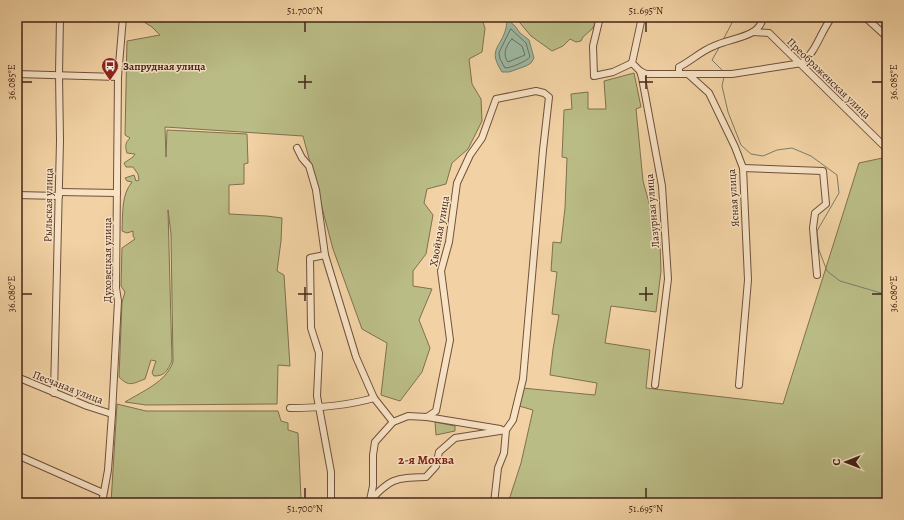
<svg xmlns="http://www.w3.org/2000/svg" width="904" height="520" font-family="Alegreya,serif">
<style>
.green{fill:#babc86;stroke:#7f704f}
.water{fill:#9cb8a1;stroke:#797d6a}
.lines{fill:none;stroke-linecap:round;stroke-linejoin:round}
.shore{stroke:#706e5c;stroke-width:1}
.stream{stroke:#797d6a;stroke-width:1}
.minor-casing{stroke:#70503b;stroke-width:8}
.minor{stroke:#f7e2c4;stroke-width:6}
.ticks{fill:none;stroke:#442418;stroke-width:1.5}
.labels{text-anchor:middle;stroke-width:3;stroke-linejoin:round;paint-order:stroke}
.poi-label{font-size:11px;font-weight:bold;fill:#442418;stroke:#f7e2c4;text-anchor:start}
.street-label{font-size:11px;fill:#442418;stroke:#f7e2c4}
.quarter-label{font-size:13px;font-weight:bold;fill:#7a1f14;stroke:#f7e2c4}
.neatline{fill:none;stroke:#442418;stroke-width:1.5}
.ticks-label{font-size:10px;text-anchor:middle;fill:#442418}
</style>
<rect width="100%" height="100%" fill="#f2d2a4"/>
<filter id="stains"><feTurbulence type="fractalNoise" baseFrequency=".005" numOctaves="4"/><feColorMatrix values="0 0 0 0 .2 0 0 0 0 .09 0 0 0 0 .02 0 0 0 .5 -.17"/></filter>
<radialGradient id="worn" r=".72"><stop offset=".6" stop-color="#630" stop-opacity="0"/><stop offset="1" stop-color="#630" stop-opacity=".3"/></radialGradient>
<g class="green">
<path d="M 136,17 L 481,17 L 485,28 L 482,52 L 469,59 L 472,84 L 481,99 L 482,121 L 468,149 L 452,163 L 446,184 L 427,189 L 424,203 L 433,215 L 426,254 L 413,271 L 413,286 L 432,289 L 419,320 L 430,348 L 422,372 L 400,401 L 381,395 L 387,343 L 362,329 L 333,249 L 303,136 L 165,127 L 166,157 L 167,130 L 247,134 L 248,163 L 244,164 L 244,184 L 229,185 L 229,214 L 267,216 L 282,218 L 281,241 L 277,271 L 284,275 L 290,366 L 278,365 L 277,404 L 146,405 L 125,402 C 143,391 166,382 173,362 L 171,234 L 168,210 L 172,361 C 167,371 165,376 154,376 L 152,373 L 156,361 L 151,360 L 145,379 C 132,384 129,387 119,377 L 122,302 L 125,292 L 121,286 L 122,248 L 135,239 L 133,236 L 133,231 L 127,233 L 122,231 C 123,214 121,195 132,182 L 127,181 L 125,178 L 134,175 L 136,181 L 139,180 L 138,174 L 133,167 L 126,167 L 124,163 L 133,157 L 135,154 L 127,153 C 125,146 125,143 130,138 L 125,135 L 127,41 L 160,35 L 152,27 Z"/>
<polygon points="515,17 599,17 592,29 583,37 581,41 576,42 570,39 563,46 552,51 531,36"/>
<polygon points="634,73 641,107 636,109 643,181 660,243 661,271 656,312 611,306 605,343 650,350 646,388 783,404 859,163 887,157 887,503 508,503 521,463 533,410 519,406 522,388 595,395 597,383 550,375 553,349 559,315 552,314 557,272 551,271 553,242 561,243 565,208 567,158 562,157 564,110 572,109 571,94 588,92 588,109 606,109 604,81"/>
<polygon points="117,404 146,411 278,411 281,421 288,423 288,430 298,433 301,498 292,499 292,503 111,503"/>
<polygon points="435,422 455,426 455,431 436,435"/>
</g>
<path class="water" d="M 507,19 L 515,26 L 520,33 L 529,40 L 534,58 L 531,63 L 526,66 L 509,72 L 502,72 C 487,49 501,48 506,28 C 507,25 506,22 507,19 Z"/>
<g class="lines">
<g class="shore">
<path d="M 511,29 L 526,43 L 530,57 C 527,61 511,68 505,68 L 500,59 L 499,53 Z"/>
<path d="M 512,39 L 522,46 L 525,55 L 508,62 C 502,55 506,45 512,39 Z"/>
</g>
<g class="stream">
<polyline points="723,40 735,17"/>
<polyline points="720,46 712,60 723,71"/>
<polyline points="724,77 722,86 728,112 741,145 751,154 763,156 777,150 792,148 811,156 837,175 839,193 817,231 819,250 827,271 840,281 881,293 887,290"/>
</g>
<defs>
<g id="minor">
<polyline points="600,17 593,46 594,76 613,72 632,63"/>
<polyline points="642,17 632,63 640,71 642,78 662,186 668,279 655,385"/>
<polyline points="865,17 887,37"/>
<polyline points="753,32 769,33 887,149"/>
<polyline points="640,71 646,74 688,74 709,93 735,147 743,168 748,280 739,385"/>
<polyline points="17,74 118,77"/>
<path d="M 679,74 L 679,67 C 691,61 701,51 714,46 C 726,40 741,39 753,32 C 758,29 762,23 763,17"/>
<path d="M 689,74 L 732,74 L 802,63 C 816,52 821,31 832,17"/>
<polyline points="297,148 302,158 309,166 316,190 325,255 356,357 374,398 393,422"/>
<polyline points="743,168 823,171 826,204 815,213 813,228 817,275"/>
<polyline points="59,192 117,193"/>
<polyline points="17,195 59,196"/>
<polyline points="325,255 310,258 311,328 319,353 317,396 331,472 331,503"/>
<polyline points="17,377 87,406 112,414"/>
<polyline points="54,393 60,141 59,74 60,17"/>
<path d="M 290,408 C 318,408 346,406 374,398"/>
<polyline points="17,455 103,493"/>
<polyline points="370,500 373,486 373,455 375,442 393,422 408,416 427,417 500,429"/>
<path d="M 369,502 C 390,478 395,478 426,477 L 436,466 L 439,452 L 455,438 L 506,430 L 513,420 L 523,379 L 543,150 L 549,97 L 544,93 L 536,91 L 496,99 L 482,138 L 470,155 L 457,183 L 449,242 L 441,271 L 450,340 L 436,411 L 427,417"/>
<polyline points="102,503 108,470 112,414 118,301 116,288 118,77 123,17"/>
<polyline points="494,503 498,468 504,453 506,430"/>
</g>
</defs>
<use href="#minor" class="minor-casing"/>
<use href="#minor" class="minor"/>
</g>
<path class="ticks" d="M 305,22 L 305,32M 646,22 L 646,32M 305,75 L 305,89M 646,75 L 646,89M 22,82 L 32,82M 298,82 L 312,82M 639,82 L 653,82M 872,82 L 882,82M 305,287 L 305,301M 646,287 L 646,301M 22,294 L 32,294M 298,294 L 312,294M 639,294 L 653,294M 872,294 L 882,294M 305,488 L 305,498M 646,488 L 646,498"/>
<defs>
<symbol id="bus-pin" viewBox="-11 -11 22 30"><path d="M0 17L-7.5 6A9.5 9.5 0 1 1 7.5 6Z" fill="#8f2418" stroke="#f7e2c4"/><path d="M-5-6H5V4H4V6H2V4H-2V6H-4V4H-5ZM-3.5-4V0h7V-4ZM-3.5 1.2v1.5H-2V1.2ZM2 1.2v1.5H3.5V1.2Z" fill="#fff"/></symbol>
</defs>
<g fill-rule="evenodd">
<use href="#bus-pin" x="100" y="56" width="20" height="27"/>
</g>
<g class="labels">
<g class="poi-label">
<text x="123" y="70">Запрудная улица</text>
</g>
<g class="street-label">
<text transform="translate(829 78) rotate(44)" y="4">Преображенская улица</text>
<text transform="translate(733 198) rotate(-94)" y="4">Ясная улица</text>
<text transform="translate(48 205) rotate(-89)" y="4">Рыльская улица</text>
<text transform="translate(652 211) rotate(-95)" y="4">Лазурная улица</text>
<text transform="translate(439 231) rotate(-80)" y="4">Хвойная улица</text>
<text transform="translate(107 260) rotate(-90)" y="4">Духовецкая улица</text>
<text transform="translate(68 387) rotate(21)" y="4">Песчаная улица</text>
</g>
<g class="quarter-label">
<text x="426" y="464">2-я Моква</text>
</g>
</g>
<rect width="904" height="520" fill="none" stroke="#f2d2a4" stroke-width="44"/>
<g transform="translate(846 462) rotate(270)" stroke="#f7e2c4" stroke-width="3" paint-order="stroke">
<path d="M0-3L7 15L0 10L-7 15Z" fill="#442418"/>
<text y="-6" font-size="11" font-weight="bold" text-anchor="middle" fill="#442418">С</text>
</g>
<rect x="22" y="22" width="860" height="476" class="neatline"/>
<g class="ticks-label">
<text x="305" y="14">51.700°N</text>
<text x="646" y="14">51.695°N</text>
<text transform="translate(893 82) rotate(-90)" y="4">36.085°E</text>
<text transform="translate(11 82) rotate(-90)" y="4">36.085°E</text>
<text transform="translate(893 294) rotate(-90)" y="4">36.080°E</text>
<text transform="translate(11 294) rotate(-90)" y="4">36.080°E</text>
<text x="305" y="512">51.700°N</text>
<text x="646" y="512">51.695°N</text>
</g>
<rect width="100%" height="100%" filter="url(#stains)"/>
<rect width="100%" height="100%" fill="url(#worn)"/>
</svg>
